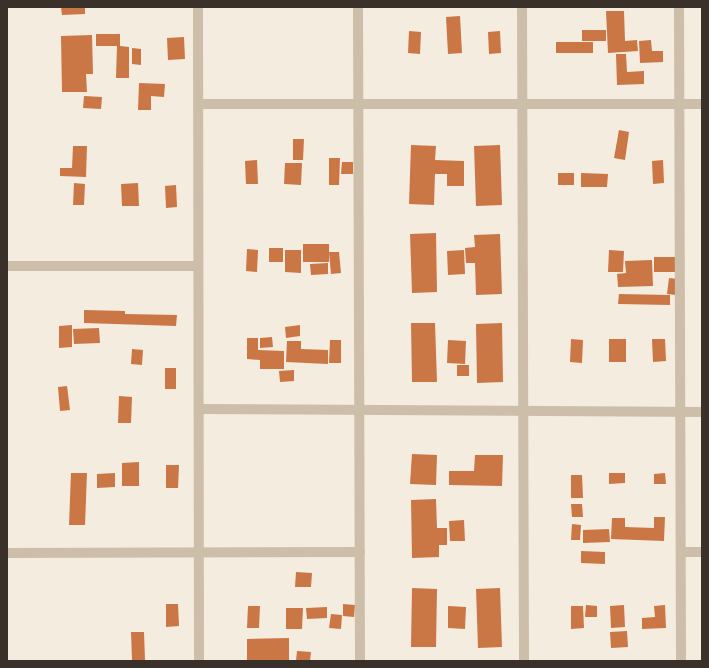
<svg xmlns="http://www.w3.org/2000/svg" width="709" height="668" font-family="Arial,sans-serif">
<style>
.building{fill:#cb7645}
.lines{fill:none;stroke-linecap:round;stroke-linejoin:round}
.minor{stroke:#cdbea9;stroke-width:10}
</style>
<rect width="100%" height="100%" fill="#f4ecdf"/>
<g class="building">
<polygon points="61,7 85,7 85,14 62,15"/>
<polygon points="606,11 624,11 625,41 637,40 638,51 608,53"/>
<polygon points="460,16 462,53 448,54 446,17"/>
<rect x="582" y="30" width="24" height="11"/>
<polygon points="409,31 421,32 420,54 408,53"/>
<polygon points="500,31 501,53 489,54 488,32"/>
<polygon points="96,34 120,34 120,46 129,47 129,78 116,78 117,46 96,46"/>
<polygon points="92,35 93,74 86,74 87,92 62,92 61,36"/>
<polygon points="184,37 185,59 168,60 167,38"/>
<polygon points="651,40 652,51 663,51 663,62 640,63 639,41"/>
<rect x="556" y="42" width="37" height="11"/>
<polygon points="132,48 141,49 141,65 132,64"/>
<polygon points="616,54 626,54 627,72 644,71 644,84 617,85"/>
<polygon points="139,83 165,84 164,97 151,96 151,110 138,110"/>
<polygon points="84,96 102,97 101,109 83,108"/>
<polygon points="619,130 629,132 625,160 614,158"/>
<polygon points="293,139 304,139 303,160 293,160"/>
<polygon points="411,145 436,146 435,160 464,161 464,186 447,186 447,174 435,174 434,205 409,204"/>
<polygon points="500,145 502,205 476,206 474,146"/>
<polygon points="73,146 87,146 86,177 60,176 60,168 72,168"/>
<polygon points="329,158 340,158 339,185 329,185"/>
<polygon points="257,160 258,184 246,184 245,161"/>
<polygon points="663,160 664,183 653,184 652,161"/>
<polygon points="342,162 353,162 353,174 341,174"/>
<polygon points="285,163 302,163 301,185 284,184"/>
<rect x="558" y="173" width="16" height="12"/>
<polygon points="581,173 608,174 607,187 581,187"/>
<polygon points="74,183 85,184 84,205 73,205"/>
<polygon points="138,183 139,206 122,206 121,184"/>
<polygon points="176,185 177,207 166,208 165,186"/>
<polygon points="436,233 437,292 412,293 410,234"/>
<polygon points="500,234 502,294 476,295 475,263 466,263 465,248 475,247 474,235"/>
<rect x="303" y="244" width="26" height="18"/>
<rect x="269" y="248" width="14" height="14"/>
<polygon points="247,249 258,250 257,272 246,271"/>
<polygon points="285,250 301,250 301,273 285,272"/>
<polygon points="464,250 465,274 448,275 447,251"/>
<polygon points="609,250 624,251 623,272 608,272"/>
<polygon points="329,252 339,252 341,273 331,274"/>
<rect x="654" y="257" width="21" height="15"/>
<polygon points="652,260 653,286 618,287 617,274 626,273 625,261"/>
<polygon points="328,263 328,274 311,275 310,264"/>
<polygon points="669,278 678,279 676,295 667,294"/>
<polygon points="619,294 670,295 670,305 618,304"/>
<polygon points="84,310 125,311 125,314 177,315 176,326 84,323"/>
<polygon points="411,323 435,323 437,382 412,382"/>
<polygon points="502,323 503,382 477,383 476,324"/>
<polygon points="72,325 72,347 59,348 59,326"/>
<polygon points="300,325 300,336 286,338 285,327"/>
<polygon points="99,328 100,343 74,344 73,329"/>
<polygon points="272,337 273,347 260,348 260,338"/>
<polygon points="247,338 258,338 258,350 284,351 284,369 260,369 260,360 247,359"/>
<polygon points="571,339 583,340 582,363 570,362"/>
<rect x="609" y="339" width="17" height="23"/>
<polygon points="652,339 665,339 666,361 653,362"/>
<polygon points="330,340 341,340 341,363 329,363"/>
<polygon points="448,340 466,341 465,364 447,363"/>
<polygon points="287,341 301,341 301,349 328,350 328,364 286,362"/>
<polygon points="132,349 143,350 142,365 131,364"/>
<rect x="457" y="365" width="12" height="11"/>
<rect x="165" y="368" width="11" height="21"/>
<polygon points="294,370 294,381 280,382 279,371"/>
<polygon points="67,386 70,410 60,411 58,387"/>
<polygon points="119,396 132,397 131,423 118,423"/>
<polygon points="412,454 437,455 436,485 410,484"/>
<polygon points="475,455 503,455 502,486 449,485 449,471 474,471"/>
<polygon points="139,462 139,486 122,486 122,463"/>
<polygon points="166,465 179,465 178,488 166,488"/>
<polygon points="71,473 87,473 85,525 69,525"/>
<polygon points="115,473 115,487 97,488 97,474"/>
<polygon points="609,473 625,473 625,483 609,484"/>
<polygon points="665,473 666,484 654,484 654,474"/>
<polygon points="571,475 582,475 583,498 571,498"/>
<polygon points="436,499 437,528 447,528 447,545 439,545 439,557 412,558 411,500"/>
<polygon points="571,504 582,504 583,517 572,517"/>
<polygon points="654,517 665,517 664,541 611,539 612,518 625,518 625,527 654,528"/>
<polygon points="464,520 465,541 450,541 449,521"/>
<polygon points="572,524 581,525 580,540 571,540"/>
<polygon points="609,529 610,542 583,543 583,530"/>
<polygon points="581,551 605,552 605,564 581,563"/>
<polygon points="296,572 312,573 311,587 295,587"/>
<polygon points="412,588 437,589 436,647 411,647"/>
<polygon points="500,588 502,647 478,648 476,589"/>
<polygon points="166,604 178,604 179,626 166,627"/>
<polygon points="343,604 355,605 354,617 343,616"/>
<polygon points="586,605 597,606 597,617 585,617"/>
<polygon points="624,605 625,627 611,628 610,606"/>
<polygon points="665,605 666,628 642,629 642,618 655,617 654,606"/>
<polygon points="248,606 260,606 259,628 247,628"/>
<polygon points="448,606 466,607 465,629 448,628"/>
<polygon points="571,606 583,606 584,628 571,629"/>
<polygon points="327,607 327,618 307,619 306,608"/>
<polygon points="286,608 303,608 302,629 286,629"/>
<polygon points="331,614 342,615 341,629 329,628"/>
<polygon points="627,631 628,647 611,648 610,632"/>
<polygon points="131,632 144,632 145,660 132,660"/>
<polygon points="289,638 289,660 247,661 247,639"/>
<polygon points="297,651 311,652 310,661 296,661"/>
</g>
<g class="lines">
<g class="minor">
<polyline points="198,7 199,661"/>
<polyline points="358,7 360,661"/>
<polyline points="522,7 524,661"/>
<polyline points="679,7 681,661"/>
<polyline points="198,104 702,104"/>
<polyline points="7,266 198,266"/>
<polyline points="199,409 702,412"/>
<polyline points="681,552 702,552"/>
<polyline points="7,553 360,552"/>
</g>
</g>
<rect width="709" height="668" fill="none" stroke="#3a312a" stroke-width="16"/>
</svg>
